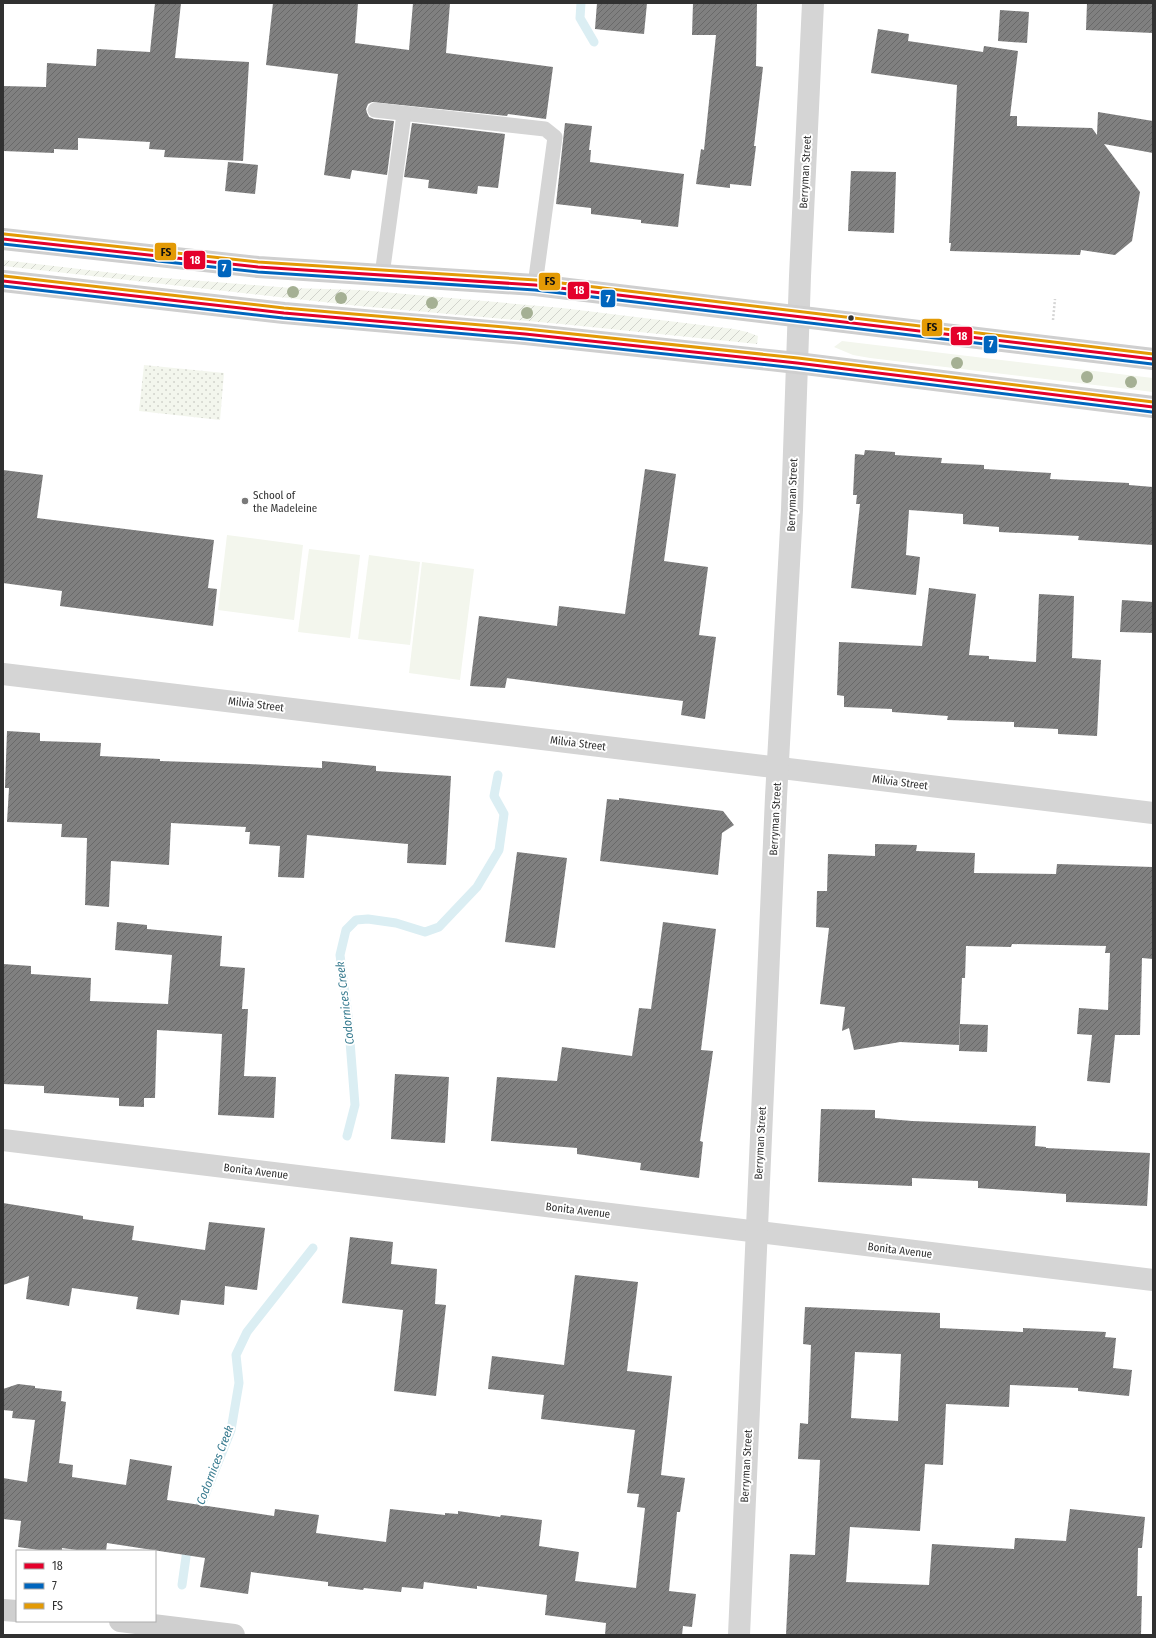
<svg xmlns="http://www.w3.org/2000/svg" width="1156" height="1638" font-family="'Fira Sans Condensed',sans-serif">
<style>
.grass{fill:#f3f6ed}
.park{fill:url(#park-dots)}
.garden{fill:url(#garden-furrows)}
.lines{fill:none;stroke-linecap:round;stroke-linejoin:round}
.stream{stroke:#dbeef3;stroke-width:9}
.building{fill:url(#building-hatch);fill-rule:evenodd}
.path{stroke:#d5d5d5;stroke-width:2.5;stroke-dasharray:2 2;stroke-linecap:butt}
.lane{stroke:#d5d5d5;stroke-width:15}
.street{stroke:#d5d5d5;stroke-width:22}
.secondary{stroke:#cfcfcf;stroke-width:22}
.bus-1-casing{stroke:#fff;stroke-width:6}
.bus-2-casing{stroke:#fff;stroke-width:6}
.bus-3-casing{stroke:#fff;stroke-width:6}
.bus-1{stroke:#e4002b;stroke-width:3}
.bus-2{stroke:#0065bd;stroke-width:3}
.bus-3{stroke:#e39a05;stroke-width:3}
.tree{fill:#a5b094}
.bus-dot{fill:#313131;stroke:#fff;stroke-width:1.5}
.poi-dot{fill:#797979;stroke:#fff;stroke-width:1.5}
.labels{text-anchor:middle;stroke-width:4;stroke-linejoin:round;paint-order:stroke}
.street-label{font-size:11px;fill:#313131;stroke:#fff}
.poi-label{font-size:11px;fill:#313131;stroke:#fff;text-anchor:start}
.water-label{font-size:12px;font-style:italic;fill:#397c90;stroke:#fff}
.line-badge{stroke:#fff;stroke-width:1.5}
.badge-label{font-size:11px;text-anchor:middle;font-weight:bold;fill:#fff}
.pale-badge-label{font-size:11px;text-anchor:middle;font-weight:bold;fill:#111}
</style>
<defs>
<pattern id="park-dots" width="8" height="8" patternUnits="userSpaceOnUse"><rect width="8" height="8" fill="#f3f6ed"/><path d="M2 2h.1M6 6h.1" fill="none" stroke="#d1d3cc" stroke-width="1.8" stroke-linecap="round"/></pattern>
<pattern id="garden-furrows" width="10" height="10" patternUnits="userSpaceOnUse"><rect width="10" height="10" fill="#f3f6ed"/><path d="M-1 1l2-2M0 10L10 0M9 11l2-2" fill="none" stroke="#d1d3cc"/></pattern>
<pattern id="building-hatch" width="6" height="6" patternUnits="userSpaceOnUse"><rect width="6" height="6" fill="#808080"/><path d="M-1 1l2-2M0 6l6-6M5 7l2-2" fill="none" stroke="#696969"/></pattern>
</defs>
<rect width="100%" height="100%" fill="#fff"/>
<g class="grass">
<polygon points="842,341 1153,378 1153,392 870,358 853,355 834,347"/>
<polygon points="227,535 303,545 294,620 218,610"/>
<polygon points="309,549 360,555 350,638 298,632"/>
<polygon points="369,555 420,562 410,645 358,639"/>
<polygon points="422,562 474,569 460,680 409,673"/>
</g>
<polygon class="park" points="144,365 224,373 220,420 139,411"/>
<polygon class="garden" points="3,260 139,276 291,288 360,290 562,308 734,329 747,332 758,336 757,344 561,324 359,306 3,266"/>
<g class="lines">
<g class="stream">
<polyline points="581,3 580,18 594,42"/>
<polyline points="347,1136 355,1105 348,1016 340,955 346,930 356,920 368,919 396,923 425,932 439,927 477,887 499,850 504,814 494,796 498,775"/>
<polyline points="195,1515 203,1500 231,1430 239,1383 236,1355 247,1332 313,1248"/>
<polyline points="182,1585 187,1550 187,1543"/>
</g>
</g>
<g class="building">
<polygon points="155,3 181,3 175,58 249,62 243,161 164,157 165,150 149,149 150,142 78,138 78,150 54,149 54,153 3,151 3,86 46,87 47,63 96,66 97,49 150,52"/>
<polygon points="273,3 358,3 355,43 409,50 413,3 450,3 446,53 553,67 546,119 508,114 507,116 372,102 368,104 366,109 367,113 369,117 374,119 394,121 387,175 352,170 350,179 324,175 338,74 266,65"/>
<polygon points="597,3 647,3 644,34 595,29"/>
<polygon points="693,3 757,3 756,66 763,67 754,146 756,146 751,186 730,184 730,188 696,184 701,149 704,150 716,35 692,35"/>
<polygon points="1087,3 1153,3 1153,33 1086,30"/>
<polygon points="1000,10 1029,12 1027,43 998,41"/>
<polygon points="878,29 909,34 908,41 983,52 984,46 1018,51 1010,116 1017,116 1017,126 1092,128 1097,135 1098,112 1153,121 1153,153 1104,144 1140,192 1132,241 1115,255 1081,250 1080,255 950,251 951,243 949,243 957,85 871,73"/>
<polygon points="412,123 505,134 498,188 478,186 477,194 428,188 429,180 404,177"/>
<polygon points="565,123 592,126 589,150 591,150 590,162 684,174 678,227 641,223 641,220 591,214 591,208 556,204"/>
<polygon points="228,162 258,165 255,194 225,191"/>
<polygon points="851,171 896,172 894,233 848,231"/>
<polygon points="865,450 895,452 895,455 942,458 941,463 984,465 984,469 1051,473 1050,479 1129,483 1129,485 1153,487 1153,545 1078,540 1079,536 999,532 999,527 963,524 963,514 909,510 906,555 920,557 916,595 851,588 860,504 856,504 857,495 853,495 855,454 864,455"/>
<polygon points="645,469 676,474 664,561 708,567 699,635 716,637 705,719 681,715 683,701 507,678 505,688 470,686 479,616 557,626 559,606 625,614"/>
<polygon points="3,470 43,475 37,518 214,540 208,588 217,589 213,626 60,606 62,591 3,583"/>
<polygon points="929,588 976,594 969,655 989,656 989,659 1036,662 1039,594 1074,596 1072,658 1101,660 1097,736 1058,734 1058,729 1014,727 1014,722 947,720 948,716 892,712 892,709 844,707 844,696 837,695 839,642 922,646"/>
<polygon points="1122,600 1153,602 1153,633 1120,632"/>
<polygon points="7,731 40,733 40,741 101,743 100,756 160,759 160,761 249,764 322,768 322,761 376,766 376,771 451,776 446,865 407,863 408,844 307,835 304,878 278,877 280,846 249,844 250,832 245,832 246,827 171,823 169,865 111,861 109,907 85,905 87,838 61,837 62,824 7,822 9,788 5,788"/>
<polygon points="619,798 723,811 734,825 722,833 718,875 600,861 607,799 619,800"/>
<polygon points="875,844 917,845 916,851 975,853 974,873 1056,874 1057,864 1153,867 1153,959 1142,958 1140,1035 1115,1035 1110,1083 1087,1081 1092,1035 1077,1034 1079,1008 1108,1010 1110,953 1105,953 1106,946 1012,944 1011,947 966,946 965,978 962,978 959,1045 900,1042 854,1050 849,1028 842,1031 845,1007 820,1004 829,928 816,927 817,891 827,891 828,854 875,856"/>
<polygon points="517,852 567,858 555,948 505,942"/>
<polygon points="117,922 147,925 147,929 222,936 220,966 245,968 242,1009 248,1009 244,1076 276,1077 274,1118 218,1115 222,1034 157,1030 155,1098 144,1098 144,1107 119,1106 119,1098 44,1093 44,1086 3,1084 3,964 31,966 31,974 91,978 90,1001 168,1004 172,955 115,950"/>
<polygon points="663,922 716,929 701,1050 713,1051 700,1141 703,1142 699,1178 640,1170 641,1163 577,1154 577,1148 491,1141 497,1077 557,1081 562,1047 632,1056 639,1008 651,1009"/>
<polygon points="960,1024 988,1025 987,1052 959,1051"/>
<polygon points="395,1074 449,1077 445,1143 391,1139"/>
<polygon points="821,1109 875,1110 875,1118 912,1121 1036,1126 1035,1146 1046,1147 1046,1148 1150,1153 1147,1206 1066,1202 1066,1194 978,1188 978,1181 912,1178 912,1186 818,1182"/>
<polygon points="3,1203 83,1216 83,1219 134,1226 132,1240 205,1250 209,1222 265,1228 257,1290 225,1286 224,1305 181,1300 179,1315 136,1309 138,1297 72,1288 69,1306 26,1299 29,1276 3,1285"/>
<polygon points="350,1237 393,1242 391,1264 437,1269 435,1304 446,1305 436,1396 394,1391 403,1310 342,1303"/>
<polygon points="575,1275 638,1282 627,1371 672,1376 661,1475 685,1478 680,1512 677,1512 669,1591 696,1594 692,1627 683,1626 682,1635 605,1635 606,1623 545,1615 547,1595 477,1586 477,1589 424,1582 423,1589 402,1587 401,1592 364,1588 363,1590 328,1586 328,1582 251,1572 248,1594 200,1587 205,1558 107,1543 106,1551 84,1551 62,1548 62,1551 46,1551 18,1547 21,1521 3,1519 3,1478 27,1482 35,1420 12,1418 13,1411 3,1410 3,1389 18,1384 35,1386 35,1388 62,1391 61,1401 66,1402 59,1463 73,1465 72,1477 126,1485 130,1459 172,1466 167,1500 274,1516 275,1509 319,1515 316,1533 386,1542 390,1509 445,1515 445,1513 458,1514 458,1511 500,1517 501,1515 542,1520 539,1546 579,1552 575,1581 636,1588 645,1508 637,1507 639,1494 627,1493 635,1430 541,1419 544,1395 488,1389 492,1356 564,1365"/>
<path d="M 805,1307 L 940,1313 L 940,1328 L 1023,1332 L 1023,1328 L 1106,1332 L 1105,1337 L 1116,1338 L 1113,1368 L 1132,1370 L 1129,1396 L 1078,1391 L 1078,1388 L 1010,1385 L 1009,1407 L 946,1404 L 943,1465 L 925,1464 L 920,1531 L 850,1527 L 846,1582 L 929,1585 L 932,1544 L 1014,1549 L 1015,1538 L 1066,1541 L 1070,1509 L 1145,1517 L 1142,1548 L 1138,1548 L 1137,1596 L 1142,1596 L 1141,1635 L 786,1635 L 790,1554 L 815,1555 L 820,1460 L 798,1459 L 800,1423 L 808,1424 L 811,1345 L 803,1344 ZM 855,1352 L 901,1354 L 898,1421 L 851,1418 Z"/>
</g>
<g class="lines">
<polyline class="path" points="1053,320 1055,299"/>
<g class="lane">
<polyline points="375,110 545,129 555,137 535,285"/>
<polyline points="382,275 404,114"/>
</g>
<g class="street">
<polyline points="3,674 1153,813"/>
<polyline points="3,1140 1153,1280"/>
<polyline points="739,1635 776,797 792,510 800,276 813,3"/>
</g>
<g class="secondary">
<polyline points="3,239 258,267 535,285 1153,359"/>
<polyline points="3,281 284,313 525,334 797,363 1153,407"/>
<polyline points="3,1610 17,1611"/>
<polyline points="120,1621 234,1635"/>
</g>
<defs>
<g id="bus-1">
<polyline points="3,239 258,267 535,285 1153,359"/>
<polyline points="3,281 284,313 525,334 797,363 1153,407"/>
</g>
<g id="bus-2">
<polyline points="3,244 258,272 535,290 1152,364"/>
<polyline points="3,286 283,318 525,339 796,368 1152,412"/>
</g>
<g id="bus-3">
<polyline points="4,234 258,262 536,280 1153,354"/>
<polyline points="4,276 284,308 526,329 798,358 1153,402"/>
</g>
</defs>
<use href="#bus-1" class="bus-1-casing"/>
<use href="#bus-2" class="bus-2-casing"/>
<use href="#bus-3" class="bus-3-casing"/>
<use href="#bus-1" class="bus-1"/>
<use href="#bus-2" class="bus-2"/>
<use href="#bus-3" class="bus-3"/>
</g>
<g class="tree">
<circle cx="293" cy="292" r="6"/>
<circle cx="341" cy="298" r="6"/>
<circle cx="432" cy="303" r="6"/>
<circle cx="527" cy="313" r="6"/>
<circle cx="957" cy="363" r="6"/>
<circle cx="1087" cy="377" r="6"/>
<circle cx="1131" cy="382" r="6"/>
</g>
<circle class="bus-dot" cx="851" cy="318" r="3.5"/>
<circle class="poi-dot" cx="245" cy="501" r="4"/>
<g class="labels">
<g class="street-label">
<text transform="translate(805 172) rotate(-87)" y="4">Berryman Street</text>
<text transform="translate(792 495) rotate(-88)" y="4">Berryman Street</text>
<text transform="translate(256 704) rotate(7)" y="4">Milvia Street</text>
<text transform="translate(578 743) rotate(7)" y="4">Milvia Street</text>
<text transform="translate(900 782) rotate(7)" y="4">Milvia Street</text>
<text transform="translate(775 819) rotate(-87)" y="4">Berryman Street</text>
<text transform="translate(760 1143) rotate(-87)" y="4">Berryman Street</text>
<text transform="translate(256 1171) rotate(7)" y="4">Bonita Avenue</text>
<text transform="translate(578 1210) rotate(7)" y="4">Bonita Avenue</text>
<text transform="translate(900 1250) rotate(7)" y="4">Bonita Avenue</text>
<text transform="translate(746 1466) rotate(-87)" y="4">Berryman Street</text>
</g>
<g class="poi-label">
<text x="253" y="499">School of<tspan x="253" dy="13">the Madeleine</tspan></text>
</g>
<g class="water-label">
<text transform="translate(345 1003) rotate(-97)" y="4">Codornices Creek</text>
<text transform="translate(215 1465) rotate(-69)" y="4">Codornices Creek</text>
</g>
</g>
<g class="line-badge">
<rect x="154" y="242" width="23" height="19" rx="4" fill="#e39a05"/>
<rect x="183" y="250" width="23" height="20" rx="4" fill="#e4002b"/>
<rect x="217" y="259" width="15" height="19" rx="4" fill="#0065bd"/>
<rect x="538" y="272" width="23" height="19" rx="4" fill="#e39a05"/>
<rect x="567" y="281" width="23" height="19" rx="4" fill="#e4002b"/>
<rect x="600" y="289" width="16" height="19" rx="4" fill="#0065bd"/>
<rect x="921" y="318" width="22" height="19" rx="4" fill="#e39a05"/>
<rect x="950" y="326" width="23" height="20" rx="4" fill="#e4002b"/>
<rect x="983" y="335" width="15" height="19" rx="4" fill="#0065bd"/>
</g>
<g class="badge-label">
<text x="195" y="264">18</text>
<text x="224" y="272">7</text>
<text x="579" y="294">18</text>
<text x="608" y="303">7</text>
<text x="962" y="340">18</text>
<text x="991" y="348">7</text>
</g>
<g class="pale-badge-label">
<text x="166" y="256">FS</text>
<text x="550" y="285">FS</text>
<text x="932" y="331">FS</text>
</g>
<rect width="1156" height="1638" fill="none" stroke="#313131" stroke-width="8"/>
<rect x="16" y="1550" width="140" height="72" fill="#ffffff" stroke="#adadad"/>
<rect x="24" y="1563" width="20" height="6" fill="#e4002b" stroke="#adadad"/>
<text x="52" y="1570" font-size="12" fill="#313131">18</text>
<rect x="24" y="1583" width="20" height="6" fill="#0065bd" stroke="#adadad"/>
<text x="52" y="1590" font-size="12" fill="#313131">7</text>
<rect x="24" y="1603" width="20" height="6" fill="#e39a05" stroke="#adadad"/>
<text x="52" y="1610" font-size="12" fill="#313131">FS</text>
</svg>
